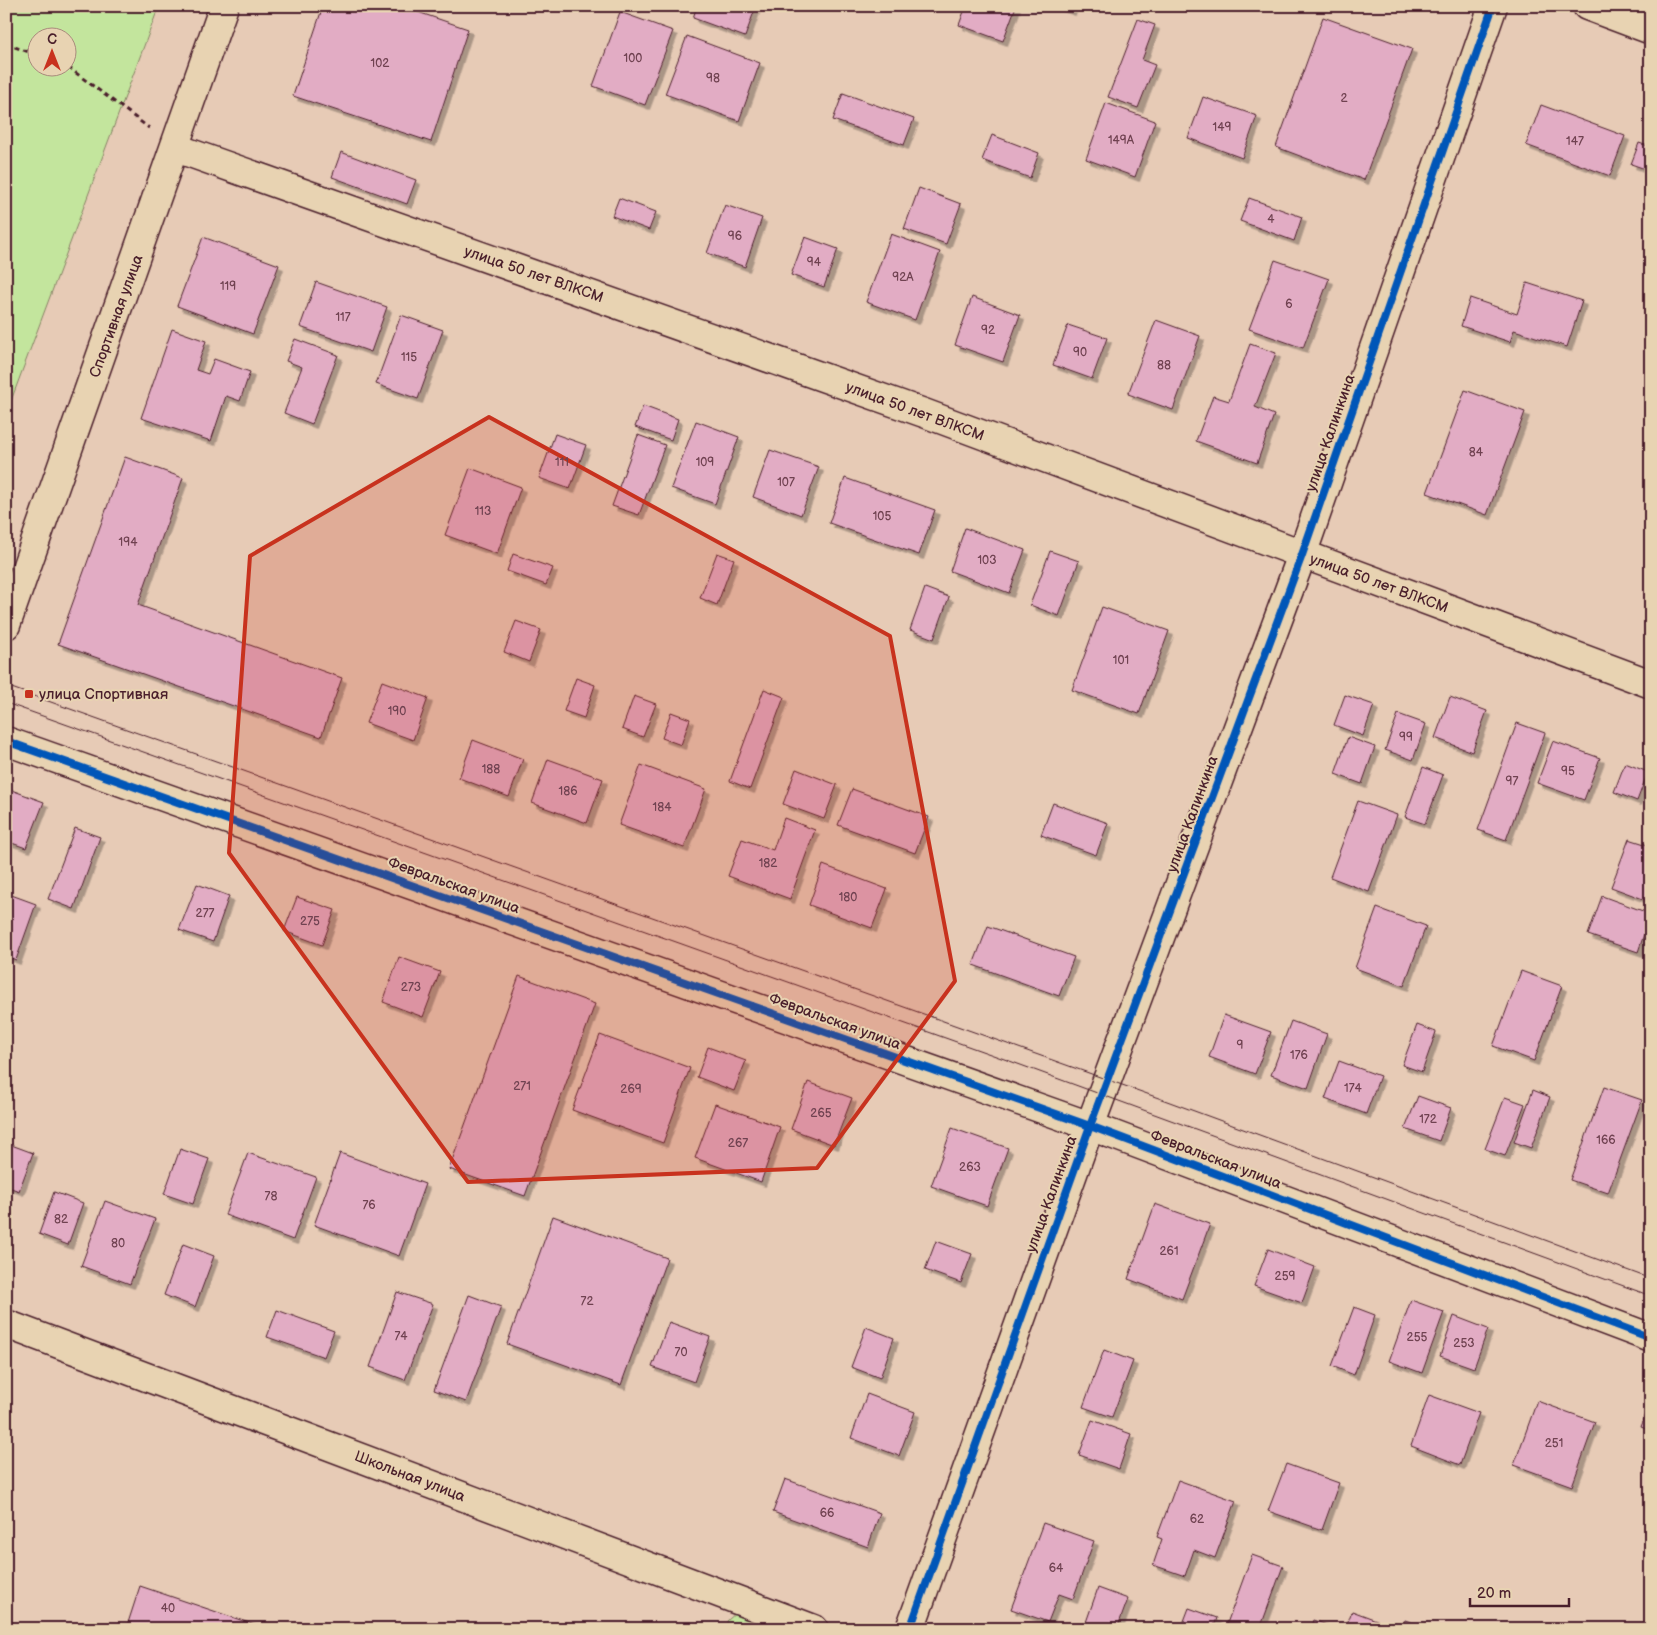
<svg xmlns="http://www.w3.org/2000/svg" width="1657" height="1635" font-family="'Balsamiq Sans',sans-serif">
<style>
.green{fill:#c3e59d;stroke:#868264;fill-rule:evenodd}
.building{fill:#e2acc4;stroke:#4a1f2b;filter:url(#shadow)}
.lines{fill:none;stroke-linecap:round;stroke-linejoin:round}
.street-casing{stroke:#4a1f2b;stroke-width:31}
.secondary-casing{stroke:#4a1f2b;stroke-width:31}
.path{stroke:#4a1f2b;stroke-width:3;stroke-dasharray:5 4;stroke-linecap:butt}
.street{stroke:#e8d3b2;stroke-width:28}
.secondary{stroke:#e8d3b2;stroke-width:28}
.tram{stroke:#4a1f2b;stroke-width:1}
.cycleway-casing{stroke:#e8d3b2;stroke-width:11}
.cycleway{stroke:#0057b8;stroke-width:8}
.marked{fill:#c8321e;fill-opacity:0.2;stroke:#c8321e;stroke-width:4;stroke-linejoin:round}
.poi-dot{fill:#c8321e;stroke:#e8d3b2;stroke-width:2}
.labels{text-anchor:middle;stroke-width:4;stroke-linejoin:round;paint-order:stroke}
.number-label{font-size:12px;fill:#704251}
.street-label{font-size:15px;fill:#4a1f2b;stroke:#e8d3b2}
.poi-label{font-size:15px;fill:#4a1f2b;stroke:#e8d3b2;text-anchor:start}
</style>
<defs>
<filter id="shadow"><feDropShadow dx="4.5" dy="4.5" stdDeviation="0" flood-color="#0004"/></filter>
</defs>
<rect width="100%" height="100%" fill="#e7cbb6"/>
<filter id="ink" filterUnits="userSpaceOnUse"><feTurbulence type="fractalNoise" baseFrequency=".02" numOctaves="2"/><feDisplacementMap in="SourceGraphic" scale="10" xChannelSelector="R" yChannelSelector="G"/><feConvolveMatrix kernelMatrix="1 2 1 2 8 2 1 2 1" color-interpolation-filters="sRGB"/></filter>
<g filter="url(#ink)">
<g class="green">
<path d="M 6,6 L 159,6 L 6,414 ZM 38,38 L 68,38 L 68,68 L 38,68 Z"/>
<polygon points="738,1611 783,1629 728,1629 727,1621"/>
</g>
<g class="building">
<polygon points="323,6 400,6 468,29 431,142 293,96"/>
<polygon points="697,6 756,6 745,37 693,18"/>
<polygon points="966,6 1016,6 1003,41 959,25"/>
<polygon points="1056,6 1073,6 1071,11"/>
<polygon points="620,12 673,31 645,105 593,86"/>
<polygon points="1323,17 1412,49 1364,180 1276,147"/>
<polygon points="1138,19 1155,25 1142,60 1155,65 1138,108 1108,97"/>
<polygon points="687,36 760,63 739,121 665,94"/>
<polygon points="843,93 914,119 904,145 833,120"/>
<polygon points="1203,97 1257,116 1242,158 1188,138"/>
<polygon points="1106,103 1155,121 1135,177 1086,159"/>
<polygon points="1541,105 1625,136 1610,176 1526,145"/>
<polygon points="992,135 1039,153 1030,178 982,160"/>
<polygon points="1639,143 1651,147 1651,171 1631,164"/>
<polygon points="341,152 416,180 407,204 332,177"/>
<polygon points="919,188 961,204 946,244 904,229"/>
<polygon points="619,198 656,212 649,230 612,216"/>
<polygon points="1249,198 1302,217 1294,241 1240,221"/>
<polygon points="725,205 762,218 745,267 707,253"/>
<polygon points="891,234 940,252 915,320 866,302"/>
<polygon points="203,237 279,265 253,334 177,306"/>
<polygon points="805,237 838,249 824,287 791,275"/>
<polygon points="1275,260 1329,279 1303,348 1249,329"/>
<polygon points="316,282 387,307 371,352 300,327"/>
<polygon points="1527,283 1582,301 1567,347 1514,330 1510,342 1461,326 1470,298 1517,314"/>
<polygon points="972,297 1020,315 1003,362 955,345"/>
<polygon points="401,315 443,330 418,399 376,384"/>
<polygon points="1156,320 1200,336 1173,410 1128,394"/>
<polygon points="1068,325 1107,338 1092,379 1053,365"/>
<polygon points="172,329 206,341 196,370 208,374 214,359 250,372 240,401 226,396 211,441 141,418"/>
<polygon points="295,339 338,355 312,424 284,413 302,367 286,361"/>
<polygon points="1250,344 1276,353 1255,407 1274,415 1257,463 1196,441 1213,396 1229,401"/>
<polygon points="1465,390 1525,412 1487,515 1427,493"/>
<polygon points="643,406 678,419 671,440 635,427"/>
<polygon points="696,421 739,437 715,504 671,488"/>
<polygon points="555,434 586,445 570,489 539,478"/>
<polygon points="638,435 665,445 639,515 612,506"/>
<polygon points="770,450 819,467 801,515 753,497"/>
<polygon points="125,457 183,478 138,605 342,678 321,737 58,644"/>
<polygon points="470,468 521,487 497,554 445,535"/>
<polygon points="845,478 935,510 919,555 829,523"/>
<polygon points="965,528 1025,550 1009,593 950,571"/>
<polygon points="1050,551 1079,561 1059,616 1030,605"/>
<polygon points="717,553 734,559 717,605 700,598"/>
<polygon points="513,554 553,568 546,585 507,571"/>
<polygon points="925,588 949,597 934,639 910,630"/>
<polygon points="1102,607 1169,631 1139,714 1072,690"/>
<polygon points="516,621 541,630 529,662 504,652"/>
<polygon points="576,678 595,685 584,718 564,711"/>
<polygon points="382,681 428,698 413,740 366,723"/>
<polygon points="764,689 784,697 750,789 730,781"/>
<polygon points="1345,695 1374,705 1363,736 1334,725"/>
<polygon points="634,696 656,704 643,737 622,729"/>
<polygon points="1450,697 1487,711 1472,752 1435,738"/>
<polygon points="671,712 690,719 681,745 662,738"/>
<polygon points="1398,714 1426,724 1413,760 1385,750"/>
<polygon points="1517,723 1545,733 1506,840 1478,830"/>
<polygon points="1348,737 1375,747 1362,784 1335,774"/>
<polygon points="473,740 523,759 509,797 459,778"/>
<polygon points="1553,741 1600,758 1584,800 1537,783"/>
<polygon points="548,759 603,779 587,823 532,803"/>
<polygon points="1625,763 1648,772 1637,801 1614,792"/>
<polygon points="641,765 706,789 684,848 619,825"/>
<polygon points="1423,767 1443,775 1425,824 1405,817"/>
<polygon points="796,769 837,785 824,819 783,804"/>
<polygon points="6,788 44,802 26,848 6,841"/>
<polygon points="852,789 929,817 915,853 838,825"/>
<polygon points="1358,801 1397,815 1369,892 1330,877"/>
<polygon points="1053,803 1108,823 1096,855 1041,835"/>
<polygon points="784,818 815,830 790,899 728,876 742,839 773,850"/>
<polygon points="75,828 100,837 74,909 48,899"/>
<polygon points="1629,839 1651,846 1651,902 1611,887"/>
<polygon points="823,865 887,889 872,928 809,905"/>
<polygon points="197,884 229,896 213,942 179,930"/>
<polygon points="6,893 36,904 16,960 6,956"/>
<polygon points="1602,896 1651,914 1638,952 1588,935"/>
<polygon points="297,897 335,910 322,945 284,931"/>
<polygon points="1377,908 1426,926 1404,986 1355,968"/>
<polygon points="988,926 1074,957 1059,996 973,965"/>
<polygon points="399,957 440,972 423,1017 383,1002"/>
<polygon points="1521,971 1562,986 1534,1061 1493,1046"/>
<polygon points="519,976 595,1004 525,1196 449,1169"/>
<polygon points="1224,1015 1271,1032 1255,1074 1209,1057"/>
<polygon points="1291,1021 1327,1034 1308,1088 1271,1075"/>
<polygon points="1417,1025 1436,1032 1422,1072 1402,1065"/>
<polygon points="600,1035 690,1068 663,1143 572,1110"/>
<polygon points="708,1047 746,1061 734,1091 697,1077"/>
<polygon points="1339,1061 1380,1076 1366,1114 1325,1099"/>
<polygon points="808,1082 852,1098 834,1145 791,1129"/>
<polygon points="1604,1087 1642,1100 1608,1193 1570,1180"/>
<polygon points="1533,1090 1550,1097 1531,1148 1514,1142"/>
<polygon points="1418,1096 1451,1108 1439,1141 1405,1129"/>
<polygon points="1505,1097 1525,1104 1505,1156 1485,1149"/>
<polygon points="715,1104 780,1127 761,1182 695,1158"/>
<polygon points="952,1128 1008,1148 987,1206 931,1186"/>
<polygon points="6,1143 33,1153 19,1191 6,1186"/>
<polygon points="180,1149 209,1159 193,1204 164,1194"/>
<polygon points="248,1153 316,1177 293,1240 225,1215"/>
<polygon points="340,1153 425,1184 399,1256 314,1225"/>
<polygon points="54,1192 83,1203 68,1245 39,1234"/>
<polygon points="105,1201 155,1219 130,1284 81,1266"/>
<polygon points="1155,1204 1210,1224 1182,1299 1128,1279"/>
<polygon points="553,1216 667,1258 621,1385 507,1344"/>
<polygon points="936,1241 972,1254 961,1283 925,1270"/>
<polygon points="183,1244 214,1256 195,1307 164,1295"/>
<polygon points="1268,1249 1315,1267 1302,1303 1254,1286"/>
<polygon points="397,1292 433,1304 405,1380 370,1367"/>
<polygon points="469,1295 501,1307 466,1402 434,1390"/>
<polygon points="1411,1300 1444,1312 1422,1373 1389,1361"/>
<polygon points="1354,1307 1375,1315 1354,1375 1332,1366"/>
<polygon points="277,1310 334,1331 324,1357 267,1337"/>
<polygon points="1454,1316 1488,1329 1474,1368 1440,1356"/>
<polygon points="669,1322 710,1337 694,1382 652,1367"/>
<polygon points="866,1327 894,1338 880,1378 851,1367"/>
<polygon points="1104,1350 1133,1361 1112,1417 1083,1407"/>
<polygon points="867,1394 915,1412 899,1456 851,1438"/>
<polygon points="1429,1395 1479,1413 1460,1465 1411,1446"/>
<polygon points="1537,1401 1595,1422 1572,1486 1514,1465"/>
<polygon points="1651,1401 1651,1431 1641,1427"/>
<polygon points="1092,1420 1131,1434 1119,1469 1079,1455"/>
<polygon points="1286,1464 1339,1483 1322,1530 1268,1511"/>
<polygon points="785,1479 880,1513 868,1547 773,1512"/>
<polygon points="1178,1480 1236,1501 1215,1558 1194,1550 1185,1576 1153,1565 1162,1539 1157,1537"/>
<polygon points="1043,1523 1094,1541 1073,1599 1059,1594 1048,1622 1011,1609"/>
<polygon points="1252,1555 1283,1566 1260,1629 1225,1629"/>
<polygon points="140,1586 267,1629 126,1629"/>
<polygon points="1098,1588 1128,1599 1117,1629 1084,1628"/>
<polygon points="1189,1608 1217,1618 1213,1629 1181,1629"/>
<polygon points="1352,1611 1390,1625 1389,1629 1345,1629"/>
<polygon points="1313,1620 1338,1629 1310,1629"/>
<polygon points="1405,1620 1430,1629 1402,1629"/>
</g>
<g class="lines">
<defs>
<g id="street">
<polyline points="176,148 924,413 1651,684"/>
<polyline points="6,625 224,6"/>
<polyline points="6,741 1090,1126 1651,1338"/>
<polyline points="6,1324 814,1629"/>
<polyline points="910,1629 1090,1126 1302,555 1493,6"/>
</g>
<polyline id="secondary" points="1587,6 1651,30"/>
</defs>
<use href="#street" class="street-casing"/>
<use href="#secondary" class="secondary-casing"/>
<g class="path">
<polyline points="6,44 38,55"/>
<polyline points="68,67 149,128"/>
</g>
<use href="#street" class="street"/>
<use href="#secondary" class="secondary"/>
<g class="tram">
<polyline points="6,686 1167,1101 1651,1279"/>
<polyline points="6,703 1007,1060 1651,1296"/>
</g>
<defs>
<g id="cycleway">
<polyline points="6,741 1090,1126 1651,1338"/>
<polyline points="910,1629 1090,1126 1302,555 1493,6"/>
</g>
</defs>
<use href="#cycleway" class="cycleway-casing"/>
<use href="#cycleway" class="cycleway"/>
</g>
</g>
<path class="marked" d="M 489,417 L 890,636 L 955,981 L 817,1168 L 468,1182 L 229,853 L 250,556 Z"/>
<rect class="poi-dot" x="24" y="689" width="10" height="10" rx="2.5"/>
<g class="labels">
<g class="number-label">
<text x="633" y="62">100</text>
<text x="380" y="67">102</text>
<text x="713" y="82">98</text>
<text x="1344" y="102">2</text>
<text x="1222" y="131">149</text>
<text x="1121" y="144">149А</text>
<text x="1575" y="145">147</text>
<text x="1271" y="223">4</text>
<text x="735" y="240">96</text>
<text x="814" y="266">94</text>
<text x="903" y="281">92А</text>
<text x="228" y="290">119</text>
<text x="1289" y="308">6</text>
<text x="343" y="321">117</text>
<text x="988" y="334">92</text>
<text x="1080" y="356">90</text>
<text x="409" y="361">115</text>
<text x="1164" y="369">88</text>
<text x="1476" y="456">84</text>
<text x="562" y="466">111</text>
<text x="705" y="466">109</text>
<text x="786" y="486">107</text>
<text x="483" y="515">113</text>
<text x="882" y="520">105</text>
<text x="128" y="546">194</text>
<text x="987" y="564">103</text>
<text x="1121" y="664">101</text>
<text x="397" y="715">190</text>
<text x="1406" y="741">99</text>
<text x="491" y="773">188</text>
<text x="1568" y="775">95</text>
<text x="1512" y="785">97</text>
<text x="568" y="795">186</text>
<text x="662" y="811">184</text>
<text x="768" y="867">182</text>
<text x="848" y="901">180</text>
<text x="205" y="917">277</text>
<text x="310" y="925">275</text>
<text x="411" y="991">273</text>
<text x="1240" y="1049">9</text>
<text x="1299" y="1059">176</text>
<text x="522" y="1090">271</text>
<text x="1353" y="1092">174</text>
<text x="631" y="1093">269</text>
<text x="821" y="1117">265</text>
<text x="1428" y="1123">172</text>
<text x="1606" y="1144">166</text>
<text x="738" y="1147">267</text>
<text x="970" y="1171">263</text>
<text x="271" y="1200">78</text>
<text x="369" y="1209">76</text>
<text x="61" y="1223">82</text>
<text x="118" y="1247">80</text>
<text x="1169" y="1255">261</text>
<text x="1285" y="1280">259</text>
<text x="587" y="1305">72</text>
<text x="401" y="1340">74</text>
<text x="1417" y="1341">255</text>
<text x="1464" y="1347">253</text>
<text x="681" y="1356">70</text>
<text x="1554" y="1447">251</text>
<text x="827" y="1517">66</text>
<text x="1197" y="1523">62</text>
<text x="1056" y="1572">64</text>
<text x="168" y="1612">40</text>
</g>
<g class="street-label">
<text transform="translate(534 274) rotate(19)" y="5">улица 50 лет ВЛКСМ</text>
<text transform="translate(116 316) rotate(-70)" y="5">Спортивная улица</text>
<text transform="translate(915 411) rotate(20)" y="5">улица 50 лет ВЛКСМ</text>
<text transform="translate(1330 433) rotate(-71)" y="5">улица Калинкина</text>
<text transform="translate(1379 583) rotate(20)" y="5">улица 50 лет ВЛКСМ</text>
<text transform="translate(1192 814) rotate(-70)" y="5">улица Калинкина</text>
<text transform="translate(454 885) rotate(20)" y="5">Февральская улица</text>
<text transform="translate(835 1021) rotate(20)" y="5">Февральская улица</text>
<text transform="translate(1216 1159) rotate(21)" y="5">Февральская улица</text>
<text transform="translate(1051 1194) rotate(-70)" y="5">улица Калинкина</text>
<text transform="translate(410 1476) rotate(21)" y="5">Школьная улица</text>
</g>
<g class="poi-label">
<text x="39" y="699">улица Спортивная</text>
</g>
</g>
<rect width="1657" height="1635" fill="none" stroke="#e8d3b2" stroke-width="25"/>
<rect x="12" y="12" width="1632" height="1610" fill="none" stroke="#4a1f2b" stroke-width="2" filter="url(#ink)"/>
<g transform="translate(52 52)"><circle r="24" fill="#e8d3b2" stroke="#a98b7c"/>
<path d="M0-4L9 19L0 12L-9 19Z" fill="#c8321e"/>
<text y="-8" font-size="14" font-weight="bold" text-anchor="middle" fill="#4a1f2b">С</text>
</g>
<path d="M1470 1598v8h99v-8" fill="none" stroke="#4a1f2b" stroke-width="2.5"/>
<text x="1477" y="1598" font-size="15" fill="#4a1f2b" stroke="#e8d3b2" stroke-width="4" paint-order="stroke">20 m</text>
</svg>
